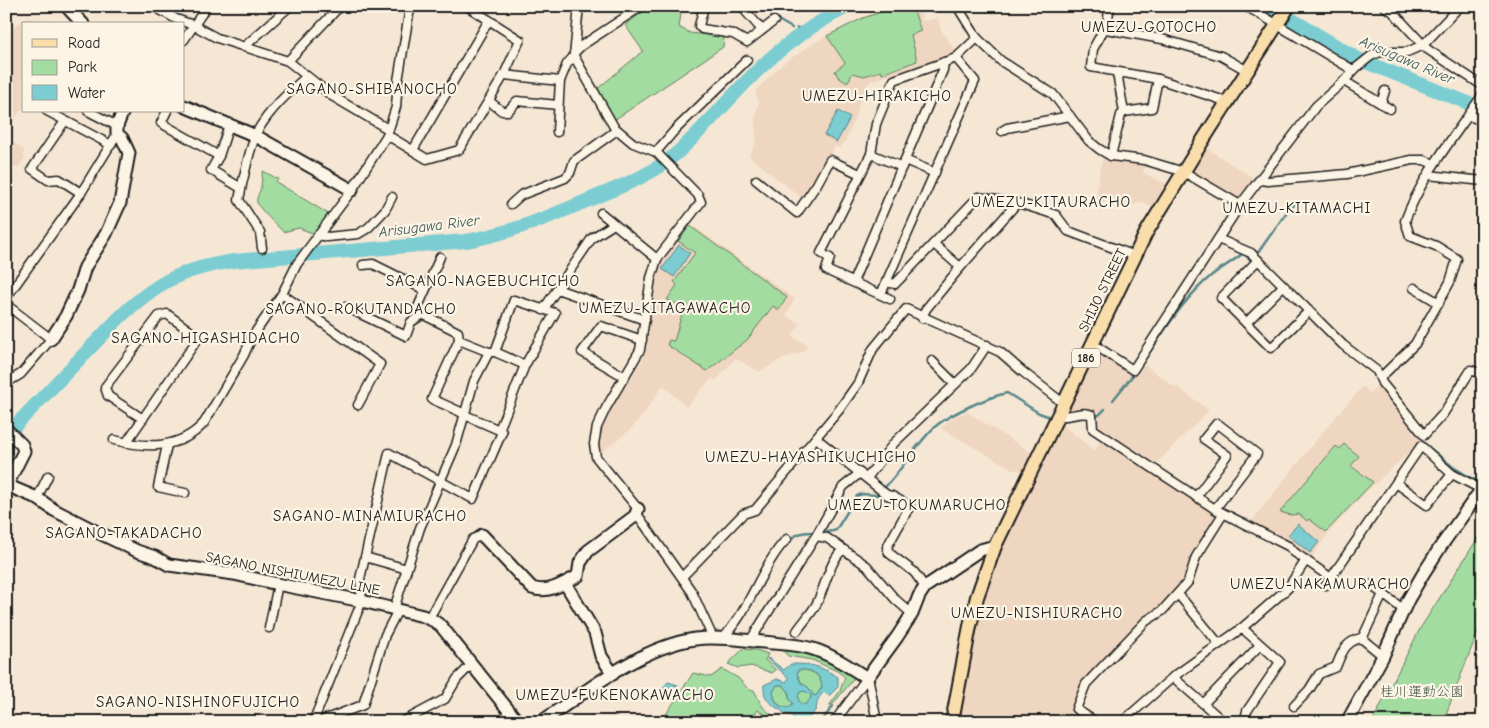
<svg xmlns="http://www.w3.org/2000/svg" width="1489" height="728" font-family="'Comic Neue','Klee One',sans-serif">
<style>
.built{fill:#efd6c1}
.green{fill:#a3dca1;stroke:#607c5e}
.water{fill:#7ccdd2;stroke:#568689;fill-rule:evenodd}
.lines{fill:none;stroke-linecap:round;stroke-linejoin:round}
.stream{stroke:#568689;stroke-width:2.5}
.river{stroke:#7ccdd2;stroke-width:14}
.street-casing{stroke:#1c1c1c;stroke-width:11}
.secondary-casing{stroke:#1c1c1c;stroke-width:15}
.primary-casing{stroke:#1c1c1c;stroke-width:16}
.street{stroke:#fcf5e5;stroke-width:8}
.secondary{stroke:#fcf5e5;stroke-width:11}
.primary{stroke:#f9deab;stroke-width:12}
.labels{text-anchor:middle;stroke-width:4.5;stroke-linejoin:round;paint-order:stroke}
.shield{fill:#fcf5e5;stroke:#5f5d58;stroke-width:1}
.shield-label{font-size:12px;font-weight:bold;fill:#1c1c1c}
.street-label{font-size:14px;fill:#1c1c1c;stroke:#fcf5e5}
.park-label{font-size:14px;fill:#445644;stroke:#fcf5e5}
.neighbourhood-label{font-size:15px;letter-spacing:1px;fill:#1c1c1c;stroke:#fcf5e5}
.water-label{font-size:15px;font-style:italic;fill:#3e5a5c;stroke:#fcf5e5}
</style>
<rect width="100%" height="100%" fill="#f6e7d5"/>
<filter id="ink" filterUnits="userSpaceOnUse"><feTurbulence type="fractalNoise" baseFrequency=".02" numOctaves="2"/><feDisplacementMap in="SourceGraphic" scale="10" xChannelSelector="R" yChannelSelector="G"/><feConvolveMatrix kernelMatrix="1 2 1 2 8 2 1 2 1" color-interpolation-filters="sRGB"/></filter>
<g filter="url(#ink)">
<g class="built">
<polygon points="899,6 918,6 923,21 938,18 941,30 957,53 872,81 868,84 861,97 856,115 845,142 840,148 835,146 812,186 803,199 749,156 756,142 755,116 759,103 755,91 785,62 828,34 863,18"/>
<polygon points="27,18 77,24 24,24 24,107 6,129 6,31"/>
<polygon points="6,137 25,151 23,154 25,157 18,168 11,164 6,172"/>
<polygon points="1206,148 1254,178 1238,200 1190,173"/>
<polygon points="1103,157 1118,161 1139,161 1146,163 1143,173 1167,184 1152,208 1142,202 1132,205 1096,200 1099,173"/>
<polygon points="689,223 795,299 786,315 800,324 792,336 807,345 804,351 778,361 759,372 735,358 716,381 712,378 686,407 663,385 644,414 631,429 602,452 597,443 600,431 605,419 643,359 647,347 646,335 656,270 661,260"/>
<polygon points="1100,353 1135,376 1145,365 1173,386 1177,387 1209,410 1155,465 1097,426 1099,417 1107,410 1104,408 1096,414 1090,409 1071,413 1068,410 1097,354"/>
<polygon points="1377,385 1421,441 1359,499 1330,531 1312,557 1301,550 1249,524 1325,429 1363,386 1370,393"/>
<polygon points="967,412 1032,453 1023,471 1014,470 940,428 956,416"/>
<polygon points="1063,425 1094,451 1102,439 1218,516 1217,520 1186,579 1162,606 1145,618 1085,681 1075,707 1065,722 958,722 977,618 979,618 1005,539 1027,492 1044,464"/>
</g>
<g class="green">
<path d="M 651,6 L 657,6 L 661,9 C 670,4 674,9 681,14 L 679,27 L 690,33 L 724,37 L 723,47 L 614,120 L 596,90 L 643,51 L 625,25 Z"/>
<polygon points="899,6 912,6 921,31 911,35 917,61 882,74 881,71 864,76 853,73 847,83 838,77 835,71 845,63 827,36 863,18"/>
<path d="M 263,171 L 278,179 L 276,182 L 330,215 L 315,234 L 299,228 L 283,232 C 278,226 257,207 257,202 C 256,197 260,192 261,187 C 262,181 261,177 263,171 Z"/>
<polygon points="690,226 787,297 779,310 773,306 747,340 707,371 667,345 669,340 674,341 684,307 667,300 677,285 674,282 695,253 678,241"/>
<polygon points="1344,444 1359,456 1351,466 1373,482 1326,532 1309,519 1307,521 1299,514 1291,515 1280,512 1336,446 1340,449"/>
<polygon points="1483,530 1483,618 1443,722 1372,722 1421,627"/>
<path d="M 784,648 C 813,652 831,661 856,676 L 833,704 L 829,706 L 840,691 L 845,677 L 837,671 L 812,660 L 788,656 L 784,652 Z"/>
<polygon points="743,649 756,650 768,654 765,660 776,670 772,673 751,666 738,668 728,664"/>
<polygon points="722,669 738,678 749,690 754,690 762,706 779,722 774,722 758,710 749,722 661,722 693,673 711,677"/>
<path d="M 799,669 C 812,671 820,673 822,687 L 817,695 L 814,696 C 808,689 800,683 797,673 Z"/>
<path d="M 777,685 L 783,685 L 789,692 L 789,698 L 793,703 C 784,715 774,702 773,692 Z"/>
<circle cx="804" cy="698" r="7"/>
</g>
<g class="water">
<polygon points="838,111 850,118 837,142 824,135"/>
<polygon points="679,245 690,253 674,277 662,269"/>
<polygon points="1298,524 1319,542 1310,553 1288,535"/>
<path d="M 768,658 L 784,670 L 791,664 C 814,664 819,666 838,677 L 838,687 L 829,696 L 824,692 C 814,702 819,702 815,711 C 812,715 809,716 808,722 L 797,722 L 791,715 C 784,715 783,711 777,708 C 768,702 763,697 764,685 L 777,679 L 786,682 L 789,678 L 767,659 ZM 798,670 C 811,669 821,673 822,687 L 817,695 L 814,696 L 808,687 L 801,683 L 797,674 ZM 777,685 L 783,685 L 789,692 L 789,698 L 793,703 L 790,707 C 779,709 774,702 773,692 ZM 805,691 L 811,695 L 811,698 L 805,705 L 799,702 L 798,696 L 800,692 Z"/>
<polygon points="668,682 678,685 668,688 667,690 670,695 668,698 663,696 662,689"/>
</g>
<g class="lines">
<g class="stream">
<polyline points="764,6 778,20 792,28"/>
<polyline points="797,28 811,28"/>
<path d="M 1143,362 C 1164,332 1183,299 1212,275 C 1222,267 1233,262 1243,253 L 1252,261 L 1289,209 L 1298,202"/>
<polyline points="1113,400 1133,375"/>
<polyline points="1093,416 1099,415 1105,409"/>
<polyline points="1061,421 1088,417"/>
<polyline points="1425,444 1453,467 1478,482"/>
<path d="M 791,539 C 806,526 819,536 836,530 L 857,496 L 862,494 L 877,495 C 900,475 914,445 937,425 C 952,413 988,397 1007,393 L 1039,413 L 1053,418"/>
<polyline points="821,722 833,706"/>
</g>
<g class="river">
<polyline points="1269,6 1358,59 1483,109"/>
<path d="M 6,438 L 14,427 L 118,319 C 156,282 182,269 234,261 L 466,241 C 511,233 549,217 591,199 C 622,186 652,175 677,153 C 713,121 742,81 779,51 C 801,33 824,18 849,6"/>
</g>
<defs>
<g id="street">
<polyline points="153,6 176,19 193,25 217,38 288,61 332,96 388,129"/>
<polyline points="566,6 579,8"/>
<polyline points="704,6 699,26 702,29 733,34 747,42 774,21"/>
<polyline points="741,6 762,30"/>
<polyline points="957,6 977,38 1001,61 1053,94 1089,141 1099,149 1111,156 1144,160 1184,172 1240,205"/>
<polyline points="1243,6 1251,9 1353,70"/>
<polyline points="1384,6 1392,11 1427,49 1483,86"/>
<polyline points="1106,29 1110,6"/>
<polyline points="184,40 207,6"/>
<polyline points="244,47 290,6"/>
<polyline points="574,53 581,46 642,6"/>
<polyline points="574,56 614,127 633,143 656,152 698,195 701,202 657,259 651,278 640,350 606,408 597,427 594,444 596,457 638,509"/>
<polyline points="288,61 340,6"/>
<polyline points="504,75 560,81"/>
<polyline points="1344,81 1390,109"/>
<polyline points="489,101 502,111 508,111 517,101 558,105"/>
<polyline points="1381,103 1385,91"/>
<polyline points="1227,105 1219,99 1158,79 1091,67 1093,49 1104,29 1106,29 1162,39 1221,56 1248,71"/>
<polyline points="47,111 111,145"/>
<polyline points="88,111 117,126"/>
<polyline points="167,111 161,123 219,156"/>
<polyline points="1124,112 1152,108 1158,79"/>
<polyline points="1469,116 1483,121"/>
<polyline points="65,121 32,169 48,180 59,179 81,193"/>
<polyline points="229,125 219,156 211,170 241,188"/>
<polyline points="1002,131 1007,128 1070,116"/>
<polyline points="557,132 560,81 567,64 574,56 579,6"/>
<polyline points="387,135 427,159 459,150 504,75 520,40 467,6"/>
<polyline points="413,150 489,20"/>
<polyline points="656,152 674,131 747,60"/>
<polyline points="871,154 902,167"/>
<polyline points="1111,156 1121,115 1124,112 1117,73"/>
<polyline points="905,160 935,173"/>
<polyline points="1428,175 1483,181"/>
<polyline points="756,180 797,213 817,184 830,160 860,174"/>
<polyline points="1260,180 1268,181 1347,174 1412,160 1424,160 1434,164"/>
<polyline points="511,204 521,195 565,178 570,173 574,161 617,130"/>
<polyline points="601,213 657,259"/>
<polyline points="318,235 327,237 358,234 368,228 385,210 392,197"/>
<polyline points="1218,239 1251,253 1343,345 1377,371 1382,383 1424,435 1443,414 1471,370 1482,374 1483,372"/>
<polyline points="934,244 960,267"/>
<path d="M 262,248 L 260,232 L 239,200 C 242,183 250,147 257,132 C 269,110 288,93 306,77"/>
<polyline points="440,257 418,307 420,313 458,332 459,340 432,399 465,414"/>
<polyline points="1258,260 1221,298 1271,348 1309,311"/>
<polyline points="363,265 373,264 425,290"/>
<polyline points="853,282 943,70 944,62"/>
<polyline points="886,282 895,284 978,197 1021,204 1056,215 1068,231 1135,256"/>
<polyline points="1414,288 1439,303"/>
<polyline points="557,289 645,320"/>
<polyline points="282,294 380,364 358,405"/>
<polyline points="881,294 975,81 956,58"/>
<polyline points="6,298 81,193 117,134"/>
<polyline points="890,299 826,270 830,258 821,253 871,154 876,124 894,80 956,58 977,38"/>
<polyline points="6,303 8,306 51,339 21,374 6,383"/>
<polyline points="346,307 406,336 411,322 422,315"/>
<polyline points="543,310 592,238 614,224"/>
<polyline points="922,318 926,309 958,270 1017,203"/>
<polyline points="1246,323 1283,286"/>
<polyline points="459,340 489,352"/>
<polyline points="1093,344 1133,370 1240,205 1316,106 1344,81 1356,68 1371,56 1380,52 1407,52 1423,45 1460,6"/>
<polyline points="932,361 955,384"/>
<polyline points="625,377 582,352 601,326 642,340"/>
<path d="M 1380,378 L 1415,344 L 1450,282 L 1457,259 L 1436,246 L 1410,236 L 1405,221 C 1422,174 1456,135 1483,94"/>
<polyline points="465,415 499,430"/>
<path d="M 1057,416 C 1069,418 1082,410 1092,415 L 1093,429 L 1215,509 L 1290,547 L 1294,552 L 1331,578"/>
<polyline points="816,438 887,495 892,496 910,506 887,547 889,553 914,572 925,587"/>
<path d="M 114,440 C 146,448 180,450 204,423 L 244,355 L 252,337 L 282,294 L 297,264 L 352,190 L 387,135 L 396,107 L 398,81 L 409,14 L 412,6"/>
<polyline points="126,443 197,340 194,334 167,314 159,316 105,387 108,396 143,419"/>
<polyline points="167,445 158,487 185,493"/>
<polyline points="867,478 894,443 971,369 987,345"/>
<polyline points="1396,483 1427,505 1452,474"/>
<polyline points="1196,497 1227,455 1204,439 1217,423 1257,454 1215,509"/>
<polyline points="37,498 48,476"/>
<polyline points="637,514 692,592 713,638"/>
<polyline points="816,536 827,538 867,566 895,599 912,614"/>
<polyline points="365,557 407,569"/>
<polyline points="682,577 743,514 755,510 839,410 858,383 873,349 906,309 1000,352 1023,372 1063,403"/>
<polyline points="1326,585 1421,446 1452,474 1481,489"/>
<polyline points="1371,585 1404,610"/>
<polyline points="1178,594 1219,644"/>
<polyline points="394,609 420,528 456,445 474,381 489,352 495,352"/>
<polyline points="429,618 473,539 482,535"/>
<polyline points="269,628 278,584"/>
<polyline points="1242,628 1280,662 1247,711 1245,719"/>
<path d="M 797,631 C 803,622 812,613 817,603 C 824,589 831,558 843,550"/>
<path d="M 724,638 C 730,629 739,619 744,609 C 756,589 770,555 787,539"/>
<polyline points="1362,639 1383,594"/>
<polyline points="750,641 816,536 843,487 860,473"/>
<polyline points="1173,677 1224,722"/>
<polyline points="1204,703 1260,645"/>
<path d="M 1294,706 L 1309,690 L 1319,674 L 1336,667 C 1342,652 1345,642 1361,638 L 1383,656"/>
<polyline points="313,722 362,601 360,579 389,453 473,499 502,432 499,430 525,365 555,313 514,300 495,352 525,365"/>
<polyline points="318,722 363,705 385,635 398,610"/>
<polyline points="402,722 445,699 457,679 472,664"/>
<polyline points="834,722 867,678 869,681 877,722"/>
<polyline points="1096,722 1076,709 1086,684 1146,621 1162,611 1188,582 1196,557 1223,514"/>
<polyline points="1122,722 1173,677 1242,628 1288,588 1306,560"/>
<polyline points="1240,722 1245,719 1257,722"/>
</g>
<g id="secondary">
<polyline points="66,6 83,24"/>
<polyline points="184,106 256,136 352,190"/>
<polyline points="51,339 66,316 78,290 85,267 106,234 120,203 129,153 122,138 117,134 117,126 123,111"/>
<polyline points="6,429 22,445 24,451 8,483 11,487 37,498 54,510 91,529 137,551 155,557 169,565 234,574 282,585 362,601 423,616 434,621 441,626 518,722"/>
<path d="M 482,535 L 532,588 C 548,594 563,584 578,576 L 580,563 L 588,551 L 635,516 L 638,509"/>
<polyline points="565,583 595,633 601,656 613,674"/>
<path d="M 541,722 C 587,691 640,647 695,639 C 718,636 741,640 763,642 C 780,644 797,644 813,649 C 832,655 850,667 867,678 L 897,637 L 912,614 L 919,596 L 925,587 L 980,550 L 995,546"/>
<polyline points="1347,722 1383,656 1408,600 1423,574 1441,546 1483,487"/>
</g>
<polyline id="primary" points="952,722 970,626 977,597 995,546 1146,233 1203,140 1289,6"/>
</defs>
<use href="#street" class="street-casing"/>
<use href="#secondary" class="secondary-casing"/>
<use href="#primary" class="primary-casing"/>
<use href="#street" class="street"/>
<use href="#secondary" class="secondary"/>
<use href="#primary" class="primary"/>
</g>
</g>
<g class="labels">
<rect class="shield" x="1072" y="348.5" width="28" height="19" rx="4"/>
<g class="shield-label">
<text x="1086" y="362">186</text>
</g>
<g class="street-label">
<text transform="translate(1102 290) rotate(-64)" y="5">SHIJO STREET</text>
<text transform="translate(293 573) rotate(11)" y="5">SAGANO NISHIUMEZU LINE</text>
</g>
<g class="park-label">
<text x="1422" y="696">桂川運動公園</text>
</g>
<g class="neighbourhood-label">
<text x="1149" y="32">UMEZU-GOTOCHO</text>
<text x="372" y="94">SAGANO-SHIBANOCHO</text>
<text x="877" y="101">UMEZU-HIRAKICHO</text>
<text x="1051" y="207">UMEZU-KITAURACHO</text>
<text x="1297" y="213">UMEZU-KITAMACHI</text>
<text x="483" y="286">SAGANO-NAGEBUCHICHO</text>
<text x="665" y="313">UMEZU-KITAGAWACHO</text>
<text x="361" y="314">SAGANO-ROKUTANDACHO</text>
<text x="206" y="343">SAGANO-HIGASHIDACHO</text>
<text x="811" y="462">UMEZU-HAYASHIKUCHICHO</text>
<text x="917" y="510">UMEZU-TOKUMARUCHO</text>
<text x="370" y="521">SAGANO-MINAMIURACHO</text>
<text x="124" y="538">SAGANO-TAKADACHO</text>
<text x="1320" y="589">UMEZU-NAKAMURACHO</text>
<text x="1037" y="618">UMEZU-NISHIURACHO</text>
<text x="615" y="700">UMEZU-FUKENOKAWACHO</text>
<text x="198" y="707">SAGANO-NISHINOFUJICHO</text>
</g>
<g class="water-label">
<text transform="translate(1407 60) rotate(23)" y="5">Arisugawa River</text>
<text transform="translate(429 226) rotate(-7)" y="5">Arisugawa River</text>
</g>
</g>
<rect width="1489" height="728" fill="none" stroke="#fcf5e5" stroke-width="25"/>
<rect x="12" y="12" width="1464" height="703" fill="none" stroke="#1c1c1c" stroke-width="2" filter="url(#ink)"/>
<rect x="22" y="22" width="162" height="90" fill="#fcf5e5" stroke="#a29e95"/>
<rect x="32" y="39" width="25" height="8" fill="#f9deab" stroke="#a29e95"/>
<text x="68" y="48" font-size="15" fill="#1c1c1c">Road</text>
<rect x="32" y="60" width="25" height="15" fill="#a3dca1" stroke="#a29e95"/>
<text x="68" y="72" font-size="15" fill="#1c1c1c">Park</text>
<rect x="32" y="85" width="25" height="15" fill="#7ccdd2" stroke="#a29e95"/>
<text x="68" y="98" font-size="15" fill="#1c1c1c">Water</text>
</svg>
